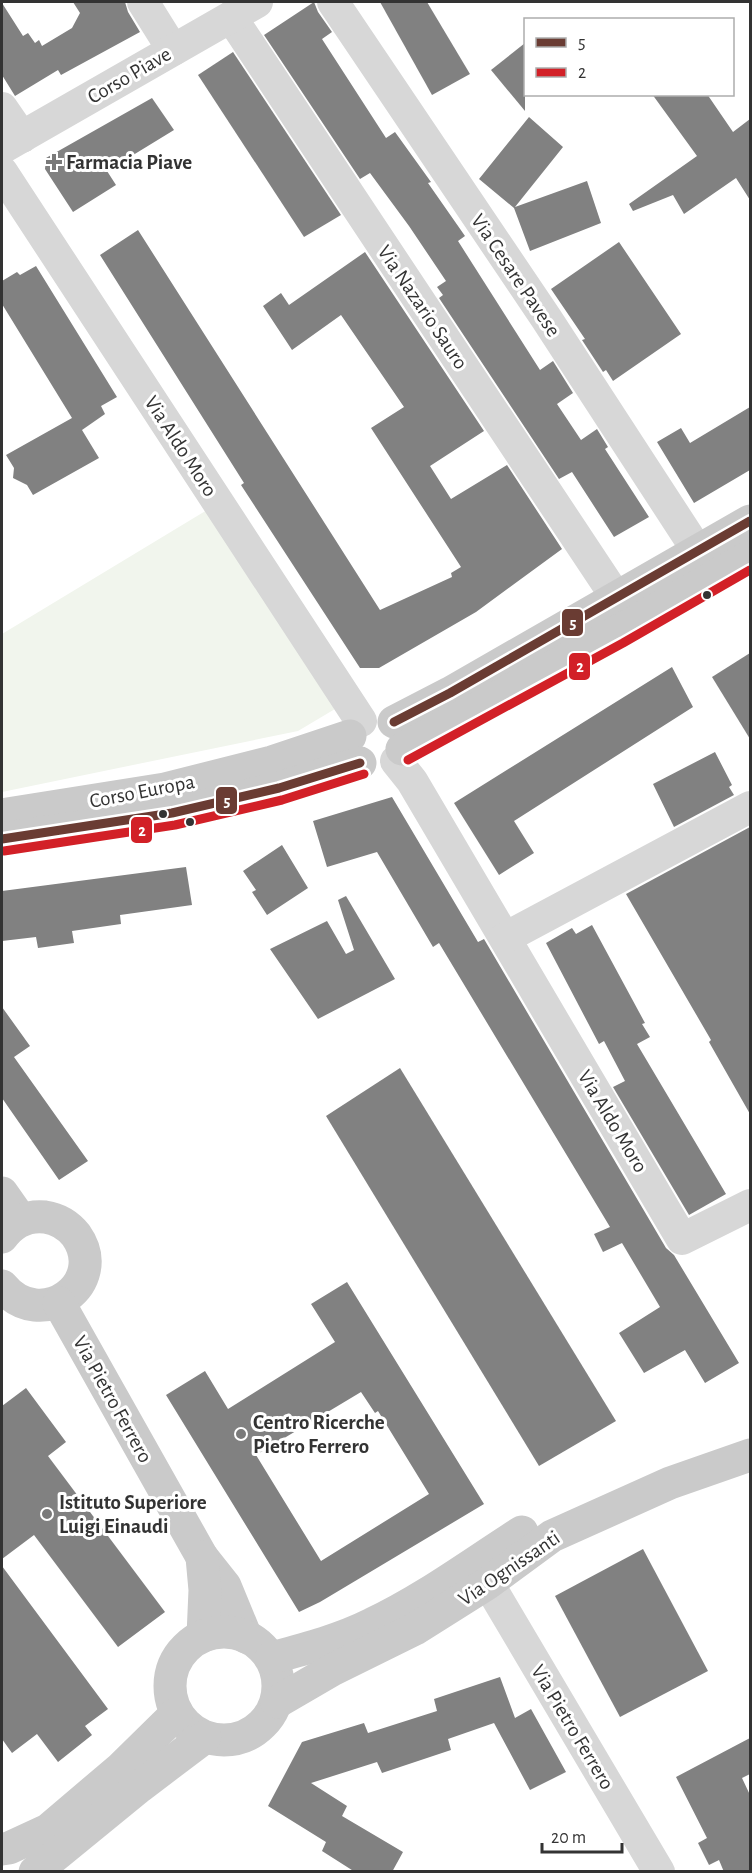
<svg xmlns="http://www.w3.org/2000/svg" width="752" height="1873" font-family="'Alegreya Sans',sans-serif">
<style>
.green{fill:#f1f5ed}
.building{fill:#818181;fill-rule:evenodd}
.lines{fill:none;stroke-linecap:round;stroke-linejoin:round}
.minor{stroke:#d7d7d7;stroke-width:32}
.major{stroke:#cacaca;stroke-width:33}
.bus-1-casing{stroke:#fff;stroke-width:14}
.bus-2-casing{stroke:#fff;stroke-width:14}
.bus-1{stroke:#6a3c33;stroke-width:9}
.bus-2{stroke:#d22027;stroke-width:9}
.poi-dot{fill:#7a7a7a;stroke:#fff;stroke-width:2}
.bus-dot{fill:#333;stroke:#fff;stroke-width:2}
.labels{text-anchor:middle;stroke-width:6;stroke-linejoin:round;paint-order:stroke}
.street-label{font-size:21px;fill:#333;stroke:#fff}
.poi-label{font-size:21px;font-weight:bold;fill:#333;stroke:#fff;text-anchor:start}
.line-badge{stroke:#fff;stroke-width:2}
.badge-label{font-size:16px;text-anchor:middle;font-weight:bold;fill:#fff}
</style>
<rect width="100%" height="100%" fill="#fff"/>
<polygon class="green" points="212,507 335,709 298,731 2,792 2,634"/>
<g class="building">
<polygon points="73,2 125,2 128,12 140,32 61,75 58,70 15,96 2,75 2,3 23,36 28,33 35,43 39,40 42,46 72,28 80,13"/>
<polygon points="314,2 318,12 332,32 322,39 386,138 395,132 431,182 428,183 465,236 458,241 540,370 553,361 573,393 557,404 581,440 597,429 608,447 605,449 649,517 614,537 572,472 559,479 439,298 443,295 437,287 446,281 409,226 370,173 360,179 264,35"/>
<polygon points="380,2 427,2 470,74 432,95"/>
<polygon points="525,43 525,111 491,70"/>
<polygon points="233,52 341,215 304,237 198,75"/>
<polygon points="652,94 707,94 733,132 750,119 750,200 736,178 684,214 673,195 633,211 629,204 697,156"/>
<polygon points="152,98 174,130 107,171 116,185 73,212 45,169 46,158"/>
<polygon points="529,117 563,147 515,207 587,181 601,223 530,251 514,208 479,179"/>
<polygon points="138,230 380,610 452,577 451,573 461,567 371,428 404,407 341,315 292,350 263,306 281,293 289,305 365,252 484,431 430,466 451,499 507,465 562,549 476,612 379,668 360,668 241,485 244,483 100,255"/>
<polygon points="619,242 681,334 613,381 606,370 603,372 582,340 585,339 551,289"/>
<polygon points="36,266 117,397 101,406 105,414 82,430 99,458 33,495 27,485 13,478 14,468 6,455 72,418 2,304 2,281 17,272 20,275"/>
<polygon points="750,407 750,470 694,503 657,442 681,428 690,443"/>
<polygon points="750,653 750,739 712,677"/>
<polygon points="672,667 693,707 514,821 534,853 499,875 454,803"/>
<polygon points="715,752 732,785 729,787 734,795 674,827 653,784"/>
<polygon points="392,797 478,942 484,939 666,1248 674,1255 739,1363 705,1383 685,1350 644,1373 619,1333 660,1307 622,1243 603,1252 594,1234 610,1227 439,943 433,947 377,852 327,867 313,821"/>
<polygon points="750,827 750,1114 709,1042 711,1040 626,894"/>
<polygon points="282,845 308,888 267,915 252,892 256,890 243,871"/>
<polygon points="186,867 192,905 120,915 121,924 72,931 74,943 38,948 36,937 2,941 2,891"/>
<polygon points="346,896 395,979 318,1019 270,949 327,921 346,954 354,950 338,900"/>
<polygon points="592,925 645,1023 642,1024 650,1037 637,1044 726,1194 689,1215 613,1087 625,1081 604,1041 599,1044 546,943 572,928 576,934"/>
<polygon points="2,1007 30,1046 14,1057 88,1161 59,1180 2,1098"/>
<polygon points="400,1068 616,1421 539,1466 326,1116"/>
<path d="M 347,1282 L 484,1504 L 320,1602 L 299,1612 L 166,1395 L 205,1371 L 228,1409 L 335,1342 L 311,1304 ZM 361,1392 L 375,1413 L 378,1411 L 429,1494 L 321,1561 L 256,1455 Z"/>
<polygon points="26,1388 66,1442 48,1456 165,1612 118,1647 34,1535 2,1559 2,1406"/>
<polygon points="643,1549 708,1671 620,1717 555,1596"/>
<polygon points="2,1566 108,1709 85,1726 92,1735 58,1762 37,1734 12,1753 2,1739"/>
<polygon points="500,1677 515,1718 531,1709 566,1772 530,1790 494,1723 448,1739 451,1750 382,1773 377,1762 311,1783 347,1806 342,1816 403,1852 392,1872 355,1872 322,1851 326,1842 268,1806 302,1742 364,1723 368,1733 437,1711 434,1699"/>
<polygon points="750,1738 750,1774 742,1778 750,1795 750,1872 724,1872 719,1860 709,1865 698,1843 707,1838 676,1777"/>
</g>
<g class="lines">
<g class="minor">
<polyline points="143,2 173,50"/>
<polyline points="333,2 546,318 697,550"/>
<polyline points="231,17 616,597"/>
<polyline points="2,108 22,137"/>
<polyline points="2,148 257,2"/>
<polyline points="2,172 361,721"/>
<polyline points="396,761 412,781 682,1239 750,1205"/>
<polyline points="505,938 750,807"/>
<polyline points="488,1583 659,1872"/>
</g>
<g class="major">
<polyline points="394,722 450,693 750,521"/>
<polyline points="402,749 617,632 750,556"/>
<polyline points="2,815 165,789 272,762 350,736"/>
<polyline points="2,839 172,813 279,788 360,763"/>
<polyline points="2,1193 21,1220"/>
<path d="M 2,1237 C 12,1223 27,1215 45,1217 C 58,1219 68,1225 76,1235 C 110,1283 41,1334 2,1286"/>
<polyline points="59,1303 202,1557 225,1586 246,1637"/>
<polyline points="202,1557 205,1590 203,1636"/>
<circle cx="224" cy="1686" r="54"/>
<path d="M 271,1658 C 305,1649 340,1640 372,1624 C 425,1599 473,1563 522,1532"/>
<polyline points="277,1702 332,1670 415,1629 488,1583 552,1536 670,1483 750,1455"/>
<polyline points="2,1849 9,1848 48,1830 121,1768 177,1713"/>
<polyline points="35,1872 139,1787 205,1737"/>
</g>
<defs>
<g id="bus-1">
<polyline points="394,722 450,693 750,521"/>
<polyline points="2,839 172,813 279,788 360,763"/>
</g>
<g id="bus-2">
<polyline points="408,760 623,643 750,570"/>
<polyline points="4,851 175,825 282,800 364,774"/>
</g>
</defs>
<use href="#bus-1" class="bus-1-casing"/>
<use href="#bus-2" class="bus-2-casing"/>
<use href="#bus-1" class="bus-1"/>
<use href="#bus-2" class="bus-2"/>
</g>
<g class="poi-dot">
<path d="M51 153h6v6h6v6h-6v6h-6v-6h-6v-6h6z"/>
<circle cx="241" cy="1434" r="6"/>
<circle cx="47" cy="1514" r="6"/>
</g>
<g class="bus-dot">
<circle cx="707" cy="595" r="5"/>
<circle cx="163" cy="814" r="5"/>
<circle cx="190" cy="822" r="5"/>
</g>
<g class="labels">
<g class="street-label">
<text transform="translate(129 75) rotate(-30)" y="7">Corso Piave</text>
<text transform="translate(516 275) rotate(56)" y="7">Via Cesare Pavese</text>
<text transform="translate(423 307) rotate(56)" y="7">Via Nazario Sauro</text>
<text transform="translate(181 446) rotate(57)" y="7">Via Aldo Moro</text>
<text transform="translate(142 791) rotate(-11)" y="7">Corso Europa</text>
<text transform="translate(613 1121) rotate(59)" y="7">Via Aldo Moro</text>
<text transform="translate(113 1399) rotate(61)" y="7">Via Pietro Ferrero</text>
<text transform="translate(509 1568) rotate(-34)" y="7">Via Ognissanti</text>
<text transform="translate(573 1727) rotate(59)" y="7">Via Pietro Ferrero</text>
</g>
<g class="poi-label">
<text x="66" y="169">Farmacia Piave</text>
<text x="253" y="1429">Centro Ricerche<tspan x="253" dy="24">Pietro Ferrero</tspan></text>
<text x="59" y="1509">Istituto Superiore<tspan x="59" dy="24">Luigi Einaudi</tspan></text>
</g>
</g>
<g class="line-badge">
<rect x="561" y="608" width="23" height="29" rx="6" fill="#6a3c33"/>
<rect x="568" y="652" width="23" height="29" rx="6" fill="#d22027"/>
<rect x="215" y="786" width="23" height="29" rx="6" fill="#6a3c33"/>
<rect x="130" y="816" width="23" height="28" rx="6" fill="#d22027"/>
</g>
<g class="badge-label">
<text x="573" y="628">5</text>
<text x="580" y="672">2</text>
<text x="227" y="806">5</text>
<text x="142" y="836">2</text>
</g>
<rect width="752" height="1873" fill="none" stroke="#333333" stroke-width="6"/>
<rect x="524" y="18" width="210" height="78" fill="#ffffff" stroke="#adadad" stroke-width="1.5"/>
<rect x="536" y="38" width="30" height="9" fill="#6a3c33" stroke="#adadad" stroke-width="1.5"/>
<text x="578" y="48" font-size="18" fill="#333333">5</text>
<rect x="536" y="68" width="30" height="9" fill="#d22027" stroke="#adadad" stroke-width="1.5"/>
<text x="578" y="78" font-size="18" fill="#333333">2</text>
<path d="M542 1843v9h80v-9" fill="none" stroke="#333333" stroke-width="3"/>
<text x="551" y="1843" font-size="18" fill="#333333" stroke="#ffffff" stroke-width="4.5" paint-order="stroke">20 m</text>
</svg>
